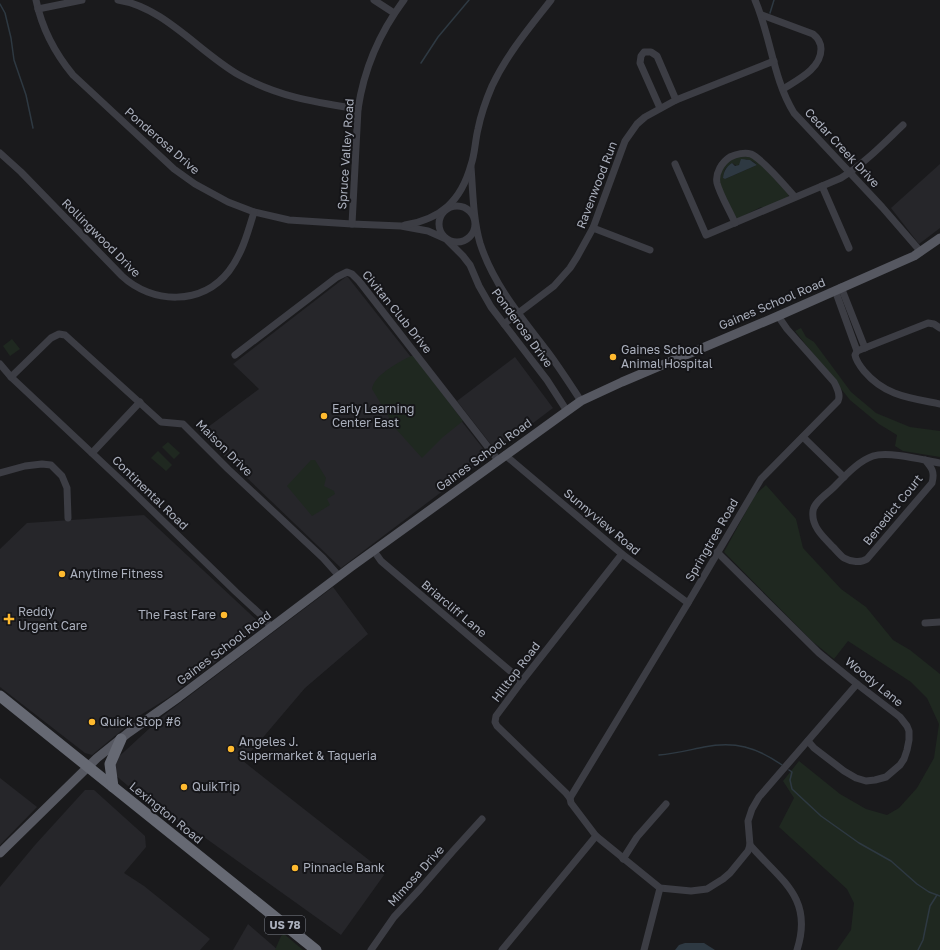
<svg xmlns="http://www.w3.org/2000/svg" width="940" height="950" font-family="'Golos Text',sans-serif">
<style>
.built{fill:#26262a}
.green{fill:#1f2820;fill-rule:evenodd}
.water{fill:#2e3942}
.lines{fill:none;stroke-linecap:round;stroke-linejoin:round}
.stream{stroke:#2e3942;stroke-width:1.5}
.minor{stroke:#3c3d44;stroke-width:7}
.major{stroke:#565861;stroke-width:9}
.highway{stroke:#666973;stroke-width:11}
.poi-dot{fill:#ffba2f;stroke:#151518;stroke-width:1.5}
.labels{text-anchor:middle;stroke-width:4;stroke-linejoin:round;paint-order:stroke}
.shield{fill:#151518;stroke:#7e828c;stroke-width:1}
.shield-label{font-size:11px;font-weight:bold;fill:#abb0bd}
.street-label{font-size:12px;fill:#abb0bd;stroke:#151518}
.poi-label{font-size:12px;fill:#abb0bd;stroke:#151518;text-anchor:start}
</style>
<rect width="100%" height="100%" fill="#1a1a1c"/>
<g class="built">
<polygon points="940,164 940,228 919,244 891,208"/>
<polygon points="347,276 489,456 341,568 200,433 259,389 233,364"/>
<polygon points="515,357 553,408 496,451 457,401"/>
<polygon points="144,515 263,626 168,698 139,716 92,755 85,753 0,687 0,549 27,523"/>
<polygon points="333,587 368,634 305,688 243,761 374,864 384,875 341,935 190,827 166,818 114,774 113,762 164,715"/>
<polygon points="0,778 37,807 0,845"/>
<polygon points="85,790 94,790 145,836 146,847 124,873 144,886 210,939 200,950 0,950 0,887 35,845"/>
<polygon points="248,924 278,950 233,950"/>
</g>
<g class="green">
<path d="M 748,156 L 758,161 L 789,195 L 787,198 L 762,208 L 761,207 L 737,219 L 720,186 C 718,175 723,164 732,158 C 736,156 744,156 748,156 ZM 746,159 L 754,162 L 757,165 L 725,179 L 723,178 L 725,169 L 732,163 L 737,166 Z"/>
<polygon points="801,328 806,337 814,342 851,392 876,413 910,427 940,431 940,457 903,451 895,446 897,435 879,424 850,400 795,331"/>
<polygon points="12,339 20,349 10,356 3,346"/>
<path d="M 411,356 L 414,356 L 463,421 L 443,437 L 422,458 L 396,429 L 372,389 C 374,375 399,362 411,356 Z"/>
<polygon points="168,442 180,453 174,459 162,447"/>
<polygon points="158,451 172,465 166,471 151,458"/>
<polygon points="311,460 315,460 326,478 324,486 334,491 335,494 327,499 330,505 312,516 287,486"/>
<polygon points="766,485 796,519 803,548 841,589 866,607 893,640 910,650 940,674 940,950 837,950 851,930 854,903 847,889 779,827 794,798 783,781 799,761 840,794 866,809 887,815 899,808 917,788 934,758 939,724 927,698 911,682 848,641 834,659 812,641 724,552 755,495"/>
<polygon points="284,934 303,950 275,950 281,936"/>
</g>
<g class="water">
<path d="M 741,159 L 750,160 L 757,165 L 725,179 L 723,178 C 724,171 726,167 732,163 L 735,166 L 739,165 Z"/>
<polygon points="685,943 704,943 715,950 675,950 679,945"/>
</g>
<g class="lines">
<g class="stream">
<polyline points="0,4 5,13 11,38 14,60 26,95 33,128"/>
<polyline points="770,13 774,0"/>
<polyline points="421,63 438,37 469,0"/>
<path d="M 659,755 C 674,754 689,750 704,747 C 735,741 756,747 782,765"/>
<polyline points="789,770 792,772 790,780 792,789 821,816 859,843 891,861 917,884 929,892 940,896"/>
<polyline points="918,950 923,940 930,906 937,895"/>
</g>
<g class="minor">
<path d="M 36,0 C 42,29 54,52 73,75 L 174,169 L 195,184 L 228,202 L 254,212 L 289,220 L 352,224 L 401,226 L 428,231 L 446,239 L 463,256 L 470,265 L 479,286 L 491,307 L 547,380 L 567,411"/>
<path d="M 118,0 C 164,7 199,52 239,75 C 279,97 314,102 358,109"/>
<polyline points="374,0 394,13"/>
<path d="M 755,0 C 771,37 773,79 794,113 L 882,207 L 921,252"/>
<polyline points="38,9 82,0"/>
<path d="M 762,15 L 813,34 C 818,38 821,42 821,49 C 821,69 797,80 783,89"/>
<polyline points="660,108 640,63 641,56 644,52 651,52 657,56 676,100"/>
<path d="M 0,153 L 21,172 L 122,276 C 152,304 202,306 229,271 C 242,254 248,232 254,212"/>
<path d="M 675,164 L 706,235 L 841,178 C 864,164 884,143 903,125"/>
<path d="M 471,167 C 473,193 473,218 480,243 C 493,284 521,317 547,351 C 559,367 570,384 581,401"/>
<polyline points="822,186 849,248"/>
<circle cx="457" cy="224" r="18"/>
<path d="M 735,223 C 730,211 720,195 717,183 C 715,173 722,162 730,157 C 736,154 745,152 751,154 C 764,160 785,186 795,197"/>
<path d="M 352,224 L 358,109 C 364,69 380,32 404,0"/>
<path d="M 405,225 C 441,219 461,201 471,165 C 475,154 475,141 478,129 C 481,114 486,100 492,86 C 507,54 530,27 551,0"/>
<polyline points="593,228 650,250"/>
<polyline points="841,287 865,348"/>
<polyline points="835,290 857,351"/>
<polyline points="504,324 554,286 570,268 577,257 593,228 625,141 637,124 645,117 676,100 774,61"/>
<path d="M 940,328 L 934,324 L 928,323 L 857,351 L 855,355 C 856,361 860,366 864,371 C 885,396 910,398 940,404"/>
<polyline points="235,355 337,277 347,272 352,274 359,281 498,460"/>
<polyline points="0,364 11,377 127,486 236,592 261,615 271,627"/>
<polyline points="11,377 51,338 59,334 65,335 161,422 183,424 228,469 323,558 339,576"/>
<polyline points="803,437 844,477"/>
<polyline points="92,453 140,402"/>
<polyline points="505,455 622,554 688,603"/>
<path d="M 925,460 C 932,468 935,472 932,483 L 867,559 C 861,563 851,562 844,558 C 840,555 836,550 833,547 C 823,537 811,526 813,511 C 814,502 827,494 833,488 C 844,477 858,461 873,456 C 889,451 923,460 940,463"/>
<polyline points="0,473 25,466 42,464 51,465 62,476 67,488 68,518"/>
<polyline points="374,551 381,561 522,681"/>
<polyline points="717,552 819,653 857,684 900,717 907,726 909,731 909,740 907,750 904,759 900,765 886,777 875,780 866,781 856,778 844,771 814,748 808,741"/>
<polyline points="622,554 522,681 496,716 495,722 497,726 566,793 570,798 571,803 596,836 660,888 691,891 707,889 723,879 730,873 748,851 750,845 748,821 752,809 759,797 857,684"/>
<polyline points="925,623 940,622"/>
<path d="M 570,798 L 688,603 L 761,479 L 838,401 C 841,395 837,388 834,382 L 787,329 L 778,316"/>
<path d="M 750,845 C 780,880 814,897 797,950"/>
<polyline points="623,859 637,837 666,804"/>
<polyline points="371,950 394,917 420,889 453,851 482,819"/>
<polyline points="502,950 596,836"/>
<polyline points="644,950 660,888"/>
</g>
<polyline class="major" points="0,853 97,758 128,733 179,697 351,567 567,411 581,401 622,382 778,316 914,256 940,238"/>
<g class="highway">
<polyline points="0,696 316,950"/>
<polyline points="113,787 110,764 121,739"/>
</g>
</g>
<g class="poi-dot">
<circle cx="613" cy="357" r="4"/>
<circle cx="324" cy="416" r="4"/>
<circle cx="62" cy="574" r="4"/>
<circle cx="224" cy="615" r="4"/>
<path d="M7 613h4v4h4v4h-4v4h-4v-4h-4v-4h4z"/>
<circle cx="92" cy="722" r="4"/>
<circle cx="231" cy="749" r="4"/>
<circle cx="184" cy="787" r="4"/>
<circle cx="295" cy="868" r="4"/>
</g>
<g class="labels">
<rect class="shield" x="265" y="916" width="40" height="18" rx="3"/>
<g class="shield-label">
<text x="285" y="929">US 78</text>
</g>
<g class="street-label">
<text transform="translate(162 141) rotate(41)" y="4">Ponderosa Drive</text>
<text transform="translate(842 148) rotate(47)" y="4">Cedar Creek Drive</text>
<text transform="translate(346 154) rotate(-86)" y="4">Spruce Valley Road</text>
<text transform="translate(597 185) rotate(-69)" y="4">Ravenwood Run</text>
<text transform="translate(101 238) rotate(45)" y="4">Rollingwood Drive</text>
<text transform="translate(772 304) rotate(-23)" y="4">Gaines School Road</text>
<text transform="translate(397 312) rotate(51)" y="4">Civitan Club Drive</text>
<text transform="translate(522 328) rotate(54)" y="4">Ponderosa Drive</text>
<text transform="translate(224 448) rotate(45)" y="4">Maison Drive</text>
<text transform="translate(484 455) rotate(-36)" y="4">Gaines School Road</text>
<text transform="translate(150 493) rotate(44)" y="4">Continental Road</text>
<text transform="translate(893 510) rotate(-51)" y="4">Benedict Court</text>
<text transform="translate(602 522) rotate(40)" y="4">Sunnyview Road</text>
<text transform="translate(712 540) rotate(-60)" y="4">Springtree Road</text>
<text transform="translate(454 609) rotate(40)" y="4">Briarcliff Lane</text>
<text transform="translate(224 648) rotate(-37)" y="4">Gaines School Road</text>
<text transform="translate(516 672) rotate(-53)" y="4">Hilltop Road</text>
<text transform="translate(874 682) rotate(39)" y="4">Woody Lane</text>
<text transform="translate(166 813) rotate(39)" y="4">Lexington Road</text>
<text transform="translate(416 876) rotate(-48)" y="4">Mimosa Drive</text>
</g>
<g class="poi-label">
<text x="621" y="354">Gaines School<tspan x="621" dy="14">Animal Hospital</tspan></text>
<text x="332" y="413">Early Learning<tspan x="332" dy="14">Center East</tspan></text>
<text x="70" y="578">Anytime Fitness</text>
<text x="18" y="616">Reddy<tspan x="18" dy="14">Urgent Care</tspan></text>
<text x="216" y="619" text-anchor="end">The Fast Fare</text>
<text x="100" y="726">Quick Stop #6</text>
<text x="239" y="746">Angeles J.<tspan x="239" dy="14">Supermarket &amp; Taqueria</tspan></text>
<text x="192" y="791">QuikTrip</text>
<text x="303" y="872">Pinnacle Bank</text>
</g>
</g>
</svg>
